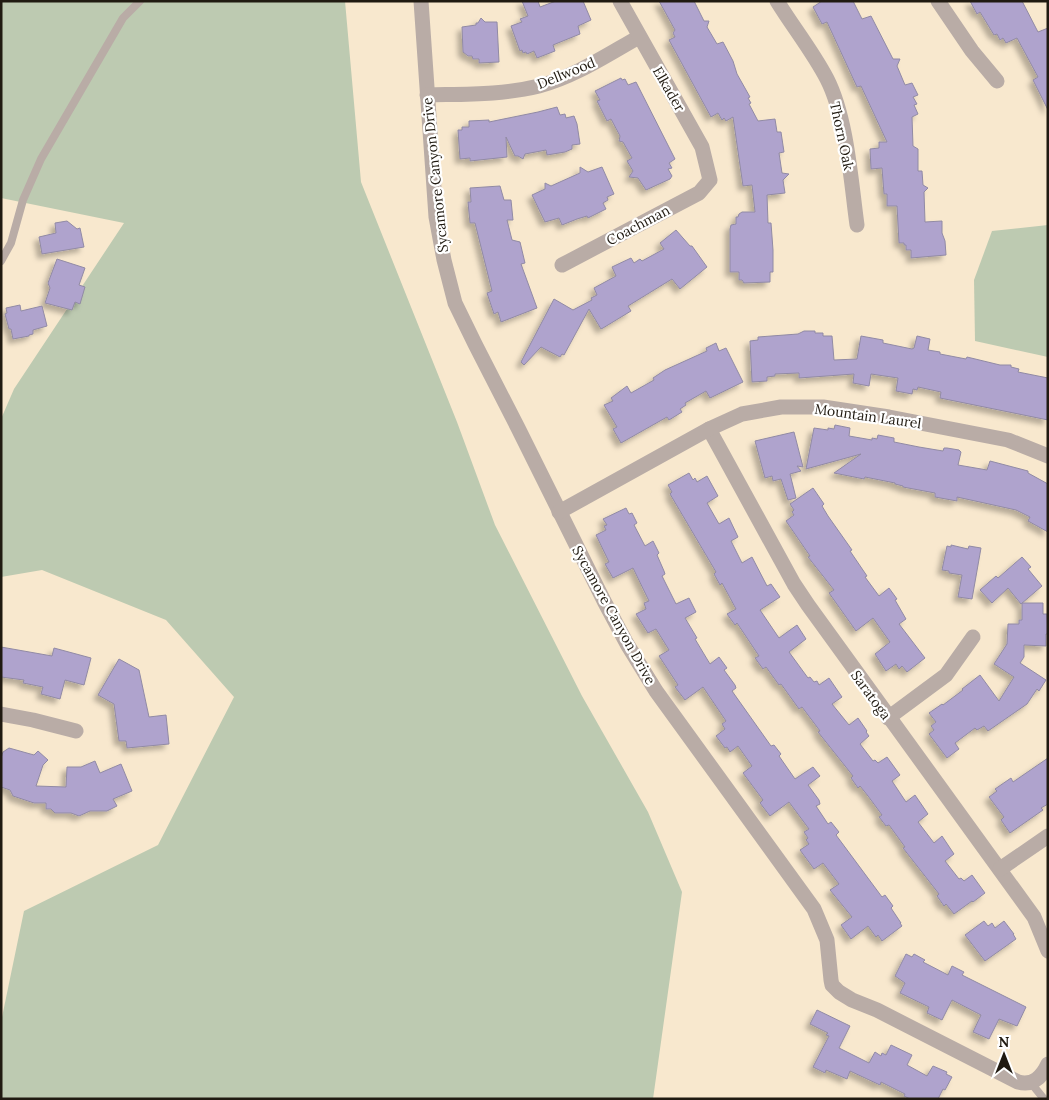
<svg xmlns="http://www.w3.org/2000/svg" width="1049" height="1100" font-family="Lora,serif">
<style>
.green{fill:#bdcab1}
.building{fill:#afa3cd;stroke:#918aa4;filter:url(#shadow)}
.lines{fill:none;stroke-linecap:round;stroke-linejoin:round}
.service{stroke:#b9aca6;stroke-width:8}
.minor{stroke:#b9aca6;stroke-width:15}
.labels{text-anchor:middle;stroke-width:4.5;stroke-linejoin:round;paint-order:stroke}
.street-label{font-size:14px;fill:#201a11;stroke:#fff}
</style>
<defs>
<filter id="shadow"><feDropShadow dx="-4.5" dy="4.5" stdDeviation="2.5" flood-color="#0004"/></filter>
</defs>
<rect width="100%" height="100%" fill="#f8e8ce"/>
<g class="green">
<polygon points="1,1 345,1 361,182 457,422 495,525 582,696 648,812 682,892 653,1099 1,1099 1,1022 24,911 158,845 234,697 166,620 42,570 1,577 1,419 14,389 124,223 1,198"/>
<polygon points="1048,225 1048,357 975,341 974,280 992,231"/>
</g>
<g class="building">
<polygon points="522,1 538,1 540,7 556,1 583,1 591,20 578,26 580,34 553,45 555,51 537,58 534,51 527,54 526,52 523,53 522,50 520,51 511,26 522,22 520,19 528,16"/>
<polygon points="659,1 694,1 704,21 709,21 707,27 717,44 723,42 733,61 737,74 750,97 748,98 751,103 749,104 758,121 775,119 777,132 781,132 784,152 779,153 782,173 789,174 783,180 785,193 767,195 768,223 771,223 773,250 773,272 770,272 770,282 744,283 742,280 739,280 739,272 730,272 730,229 731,225 736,224 736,217 738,217 739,214 742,212 755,212 752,185 743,186 733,117 726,121 724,118 722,120 718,113 711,117 669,40 675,37 673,33 675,30"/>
<polygon points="822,1 853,1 862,19 871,16 893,59 900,59 897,66 905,85 912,83 918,95 913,97 917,104 914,105 918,114 912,117 913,146 918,149 918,171 922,171 923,185 928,188 924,192 925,222 942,221 942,233 945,241 946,255 911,258 911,250 906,250 906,245 904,245 904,243 899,243 897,206 887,206 887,194 884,194 882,168 871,169 870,149 879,148 879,142 887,142 861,86 857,87 827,22 822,24 813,7"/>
<polygon points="970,1 1022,1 1038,32 1048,28 1048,110 1033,80 1038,77 1017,38 1006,43 1003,38 1000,40 997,34 994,35 980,12 977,14"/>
<polygon points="481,18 485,22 497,22 499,62 479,63 479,59 473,59 472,56 468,56 463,52 462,27 476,25 476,23 478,23"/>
<polygon points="621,78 622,80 625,79 628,85 636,82 675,159 669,163 672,168 668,169 672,176 670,179 646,190 638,178 629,177 633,171 627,161 632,158 623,142 619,141 620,136 611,119 607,121 597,101 600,100 595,91"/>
<polygon points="557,107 560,115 565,114 566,118 574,116 577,124 580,144 572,145 572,149 565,152 547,155 546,150 525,154 523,159 518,156 515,156 506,137 507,157 470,161 470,158 460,159 458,130 462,130 462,127 469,127 469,121 489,120 489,122 538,112"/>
<polygon points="580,167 588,172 602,167 614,194 607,197 608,200 603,203 606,209 588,218 587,216 577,219 562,225 559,218 545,222 532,195 545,189 545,183 551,186 580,173"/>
<polygon points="500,186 504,200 511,200 513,220 507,220 512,240 520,242 525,263 521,264 537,308 501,322 498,312 494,314 487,293 492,291 475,223 470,223 468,202 471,202 470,188"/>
<polygon points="67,221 77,229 80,228 84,247 42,254 39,237 56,233 55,223"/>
<polygon points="676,230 690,246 692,246 707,267 680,289 672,279 628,306 631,311 603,328 601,329 589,309 564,355 562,354 560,357 541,347 524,365 521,362 554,299 573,310 592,300 591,298 597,295 594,288 616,276 612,267 631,258 634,263 640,259 642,261 664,249 660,243"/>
<polygon points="57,259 85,268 79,285 85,287 80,304 75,302 72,310 45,303 50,288 48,283"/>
<polygon points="20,305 21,311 42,306 47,326 33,330 33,334 29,335 29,336 13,339 11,329 9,329 5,314 7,313 6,308"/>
<polygon points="804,331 815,331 815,333 823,333 823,336 832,336 834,360 857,359 861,336 883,340 883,343 912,349 914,348 917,336 930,339 928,350 940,352 940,354 966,359 967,357 1000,365 1011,365 1011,367 1019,369 1018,372 1048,378 1048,420 940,398 941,392 918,387 917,390 913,389 912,394 896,391 898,378 871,374 869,386 853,383 854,374 799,378 799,373 775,374 775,376 767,377 767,381 752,382 750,341 758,340 758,337 798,334"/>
<polygon points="716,343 719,351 726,348 743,382 710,398 706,391 685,403 686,405 680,409 682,412 669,420 667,417 621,443 613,429 617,427 604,405 613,401 611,398 627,386 631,393 654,380 653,378 665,370 707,351 706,348"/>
<polygon points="835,425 850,428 849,436 872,440 872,438 877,439 878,435 894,438 894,442 919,447 943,451 944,448 947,448 959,450 961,452 958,465 987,470 990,461 1028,471 1028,473 1048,484 1048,532 1028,521 1030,517 1016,510 957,497 957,501 935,497 935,493 903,487 903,486 895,484 895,483 865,477 864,479 834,473 861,454 806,469 814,428 828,430 828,428 834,429"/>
<polygon points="794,432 803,467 797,466 801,471 790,474 796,498 788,500 781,479 773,481 772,476 765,478 755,441"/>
<polygon points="689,473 693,480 695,478 697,482 707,476 718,496 707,503 719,524 729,518 738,537 731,541 742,563 752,557 767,586 771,584 780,597 760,610 779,638 797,625 806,639 789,652 808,678 810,677 814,682 817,681 819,685 829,678 842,697 832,704 849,725 858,718 867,731 866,732 869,736 860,744 873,761 875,760 878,763 887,757 900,775 892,781 906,802 915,795 928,814 918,822 934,843 942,836 954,854 945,861 959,879 961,878 964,881 972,875 985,893 973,902 972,901 954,914 946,904 944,906 937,896 939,894 903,848 905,847 889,825 886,826 879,817 882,815 868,796 860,786 858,788 851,778 853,776 818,732 820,731 802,707 799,709 781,684 779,685 766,667 763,669 755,658 759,656 737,623 735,625 727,614 736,609 722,583 720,585 714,574 716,572 670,494 672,492 668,485"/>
<polygon points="813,488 824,504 822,506 828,516 852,550 850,551 867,576 865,577 879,596 889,588 897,599 895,600 906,619 899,624 925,658 907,672 902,666 899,669 896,664 886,671 875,654 890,642 873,618 856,631 829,593 834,590 808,557 810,556 786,521 794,515 792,512 794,510 790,504"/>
<polygon points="626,508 629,514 632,513 637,523 634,525 645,546 653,541 659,553 657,555 664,571 665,574 662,576 676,604 689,598 696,612 685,618 697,638 695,639 710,664 719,657 727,668 724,670 735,685 736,688 732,691 771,746 774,745 781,754 779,756 795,779 813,767 820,776 808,785 819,800 820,804 816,806 828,824 831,822 839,832 836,835 882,897 885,895 893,906 891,908 901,923 900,923 902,926 882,941 878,935 876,937 868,926 851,939 841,925 852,917 830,890 839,884 823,863 814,869 800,850 809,844 806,840 808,838 804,832 809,829 789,802 770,816 760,803 763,800 743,773 752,766 738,746 730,752 727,747 725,748 716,736 725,729 722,724 726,721 703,687 685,700 675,687 678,685 659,656 669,650 656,629 648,633 636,614 646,609 644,603 649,601 633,568 613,578 605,564 609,562 596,535 606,530 604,526 607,525 603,519"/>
<polygon points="951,545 968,549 969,546 981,548 972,599 958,597 962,575 949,573 949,571 942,570 947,546 951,547"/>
<polygon points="1022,557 1031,567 1028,569 1042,586 1021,604 1008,588 992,603 980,590 996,576 998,578"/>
<polygon points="1022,603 1043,603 1043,614 1047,614 1048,634 1046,634 1046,646 1024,645 1024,657 1020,663 1046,680 1039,691 1037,689 1027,704 988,731 984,726 977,730 975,728 955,743 959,749 947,758 929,734 934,730 931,726 936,722 929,713 942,704 943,705 963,690 962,689 980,675 999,701 1014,677 994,664 1007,644 1008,624 1019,624 1019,620 1022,620"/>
<polygon points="1,647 52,656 54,648 91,658 84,685 65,680 60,699 41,694 43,687 23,683 24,680 1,677"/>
<polygon points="119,659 139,670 149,717 166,715 169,744 127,748 126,741 119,741 114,704 98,695"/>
<polygon points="9,748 34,755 38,751 48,760 43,765 36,786 66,787 67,767 81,767 95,761 100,773 121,764 132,791 113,799 117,806 107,811 90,811 79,816 71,813 55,813 51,809 46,809 46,803 34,803 13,796 10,790 1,787 1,758 3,752"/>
<polygon points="1048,758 1048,804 1041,808 1043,810 1010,833 1001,820 1004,817 989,797 997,791 995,789 1011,778 1013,782"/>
<polygon points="984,921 988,926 992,923 995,928 1004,921 1014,934 1013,934 1016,939 985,961 965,935"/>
<polygon points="906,954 912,957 914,954 925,960 923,962 948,975 952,966 964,972 962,975 1026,1007 1017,1026 999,1019 989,1039 973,1032 981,1015 952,1000 942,1020 927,1013 929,1007 900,993 905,983 895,976"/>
<polygon points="817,1010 850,1026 839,1048 869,1063 875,1052 881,1056 882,1053 886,1055 891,1045 912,1055 907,1065 927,1076 933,1066 947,1072 946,1074 952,1077 945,1090 943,1089 938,1099 910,1099 904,1096 905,1094 881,1082 880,1085 850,1071 847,1079 826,1070 825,1073 813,1067 829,1036 826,1035 828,1033 810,1024"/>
</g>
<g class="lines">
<g class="service">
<polyline points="1,261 11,243 23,200 41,159 123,18 140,1"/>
<polyline points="1031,1083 1044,1099"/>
</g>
<g class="minor">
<path d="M 421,1 L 436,217 L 444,260 L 455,303 L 475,344 L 518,428 L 604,601 L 627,644 L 656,691 L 814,909 L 827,940 L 831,980 L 832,985 L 839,992 L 852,1000 L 877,1010 L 1018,1082 C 1033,1086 1042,1077 1048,1064"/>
<path d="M 777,1 C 793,27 813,52 827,79 C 847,118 851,182 857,225"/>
<polyline points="938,1 972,51 997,81"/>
<path d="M 427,95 C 464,94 503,95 539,86 C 574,77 607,55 639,37"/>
<polyline points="562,265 699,193 710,180 702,147 620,1"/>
<polyline points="709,429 794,584 808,605 1034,917 1048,951"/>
<polyline points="559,512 709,429 742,414 781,407 823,407 889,417 1008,440 1048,456"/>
<polyline points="1,714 33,720 76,731"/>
<polyline points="888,718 946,675 973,637"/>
<polyline points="1000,869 1048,836"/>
</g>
</g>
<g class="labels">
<g class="street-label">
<text transform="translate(566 73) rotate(-22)" y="5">Dellwood</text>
<text transform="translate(669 89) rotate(60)" y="5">Elkader</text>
<text transform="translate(842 136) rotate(78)" y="5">Thorn Oak</text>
<text transform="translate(435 175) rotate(-96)" y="5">Sycamore Canyon Drive</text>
<text transform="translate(638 225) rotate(-28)" y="5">Coachman</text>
<text transform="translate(868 416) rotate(8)" y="5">Mountain Laurel</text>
<text transform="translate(614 615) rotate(61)" y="5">Sycamore Canyon Drive</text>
<text transform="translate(871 695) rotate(54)" y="5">Saratoga</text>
</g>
</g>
<rect width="1049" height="1100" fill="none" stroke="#201a11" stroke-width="5"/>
<g transform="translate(1004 1055)" stroke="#ffffff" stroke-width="4" paint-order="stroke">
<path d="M0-4L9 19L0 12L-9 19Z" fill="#201a11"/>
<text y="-8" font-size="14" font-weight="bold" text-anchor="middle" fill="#201a11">N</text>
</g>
</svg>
